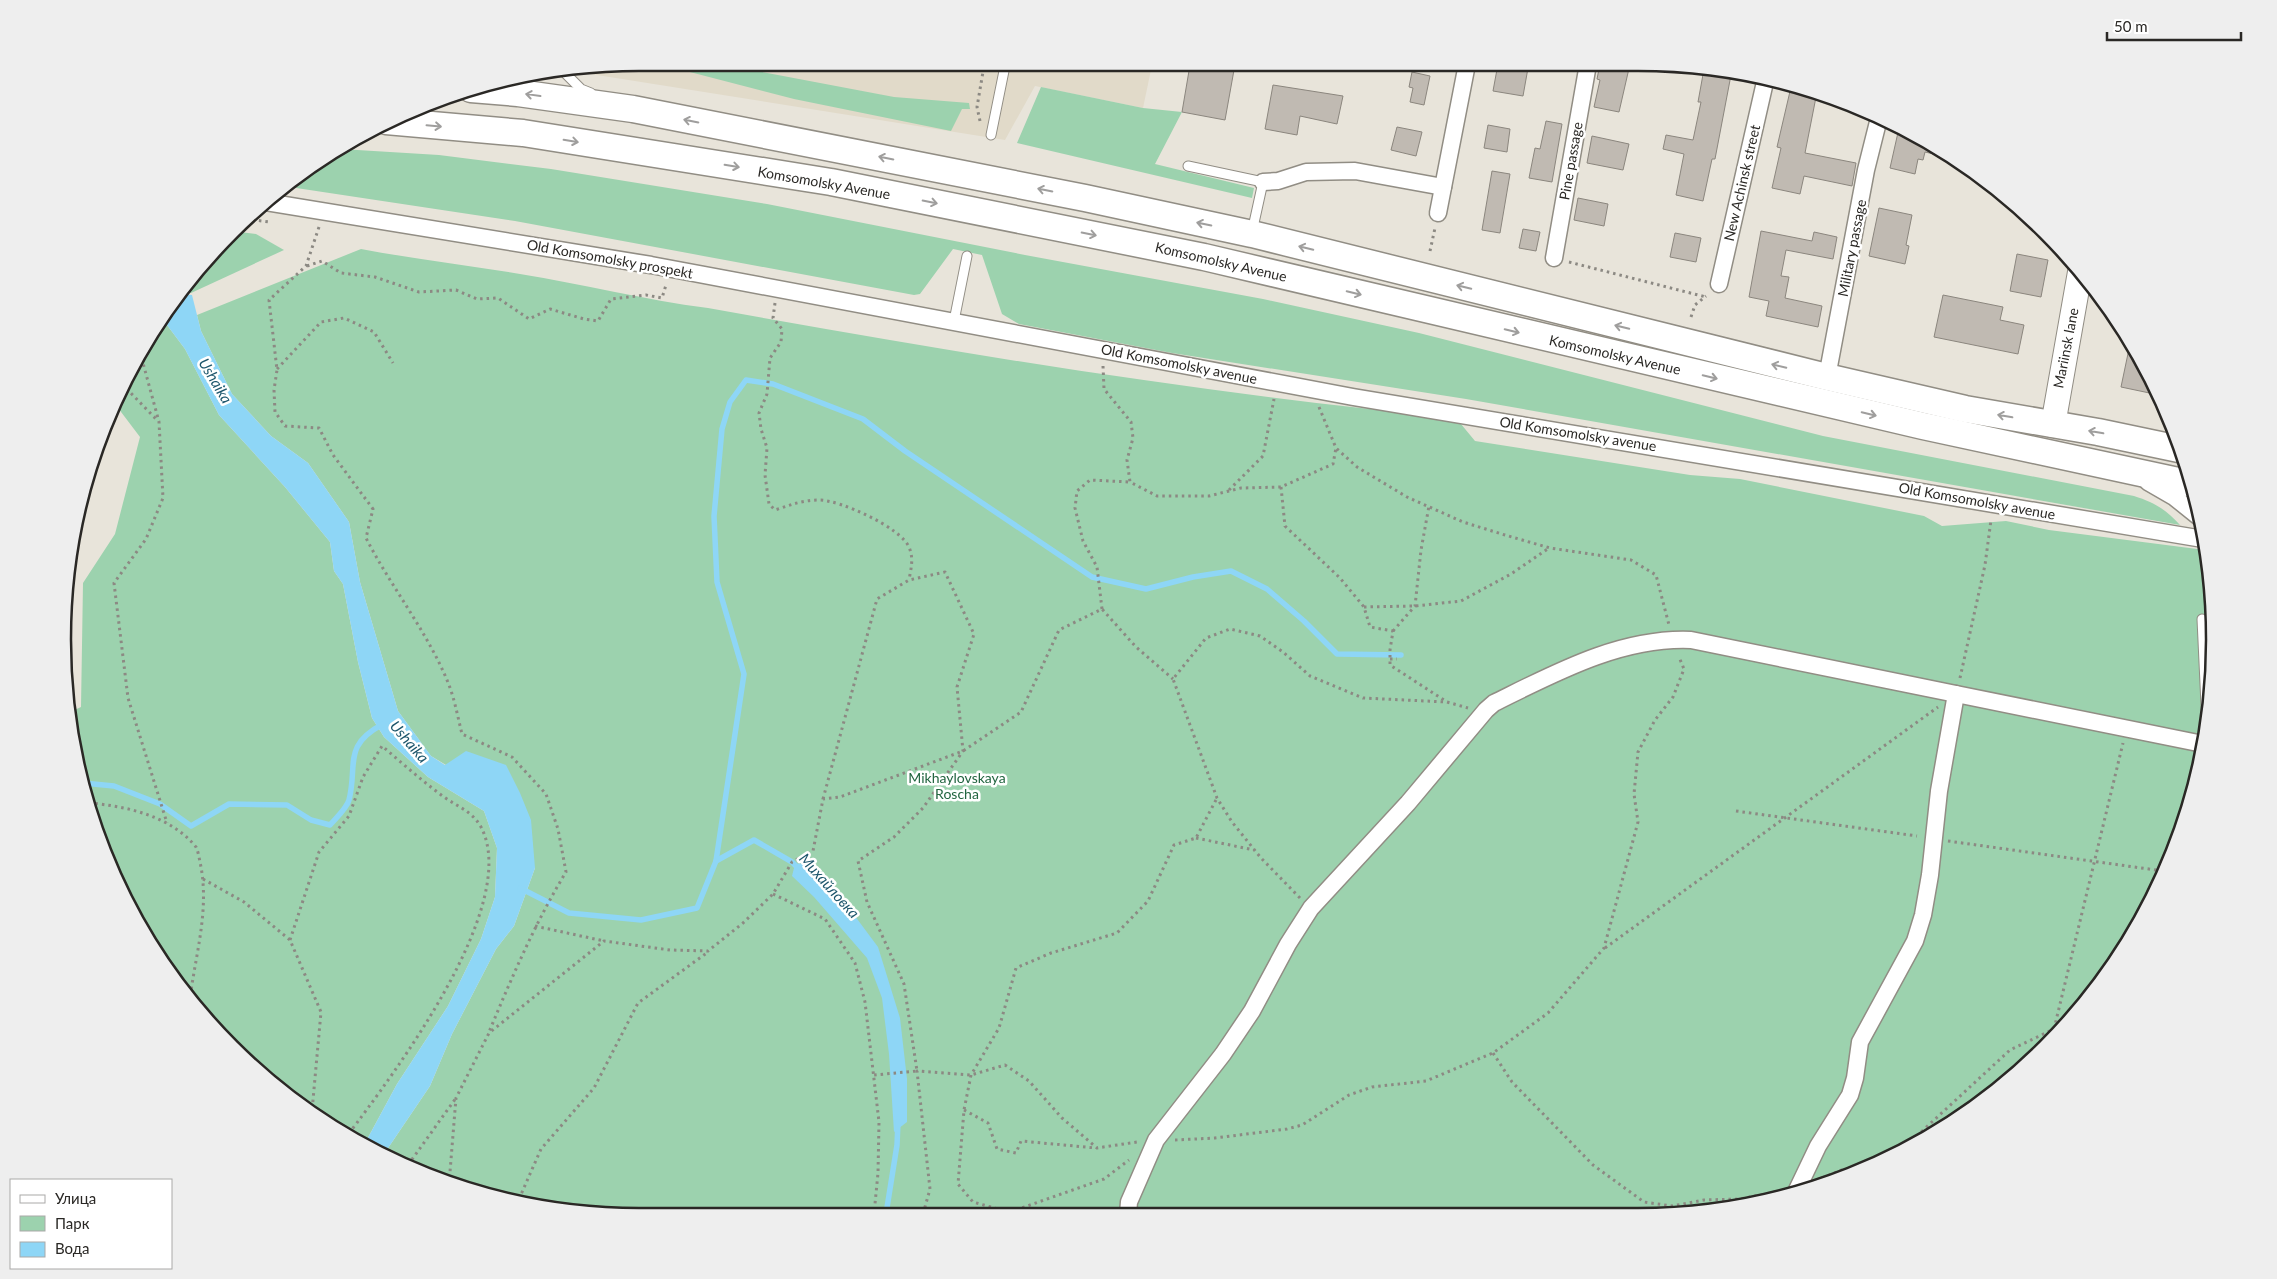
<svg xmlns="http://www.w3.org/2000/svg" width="2277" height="1279" font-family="Lato,sans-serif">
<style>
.built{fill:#e1dac9}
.green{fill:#9cd2ae}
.water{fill:#8ed6f6}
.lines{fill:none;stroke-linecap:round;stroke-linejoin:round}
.stream{stroke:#8ed6f6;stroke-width:5.5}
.building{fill:#c0bab2;stroke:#8b867e}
.lane-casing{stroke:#918d84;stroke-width:11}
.street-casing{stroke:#918d84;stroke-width:19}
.secondary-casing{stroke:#918d84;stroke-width:26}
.primary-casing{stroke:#918d84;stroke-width:29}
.path{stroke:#8c8983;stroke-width:3;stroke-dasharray:2.5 4;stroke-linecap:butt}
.lane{stroke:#fff;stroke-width:9}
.street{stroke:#fff;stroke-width:16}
.secondary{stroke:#fff;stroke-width:24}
.primary{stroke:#fff;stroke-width:26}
.oneway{stroke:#9f9e9d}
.labels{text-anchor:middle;stroke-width:5;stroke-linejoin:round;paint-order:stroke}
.street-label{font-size:14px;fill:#2a2825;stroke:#fff}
.park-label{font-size:14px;fill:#226540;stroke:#fff}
.water-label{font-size:15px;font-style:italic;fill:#1d566c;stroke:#fff}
.rim{fill:none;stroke:#2a2825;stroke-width:2.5}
</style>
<rect width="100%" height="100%" fill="#e8e4da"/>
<polygon class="built" points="1152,65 1143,108 1035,86 1005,140 578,72 549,71 564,67"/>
<g class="green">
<polygon points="661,67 736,67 894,97 969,103 970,109 962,109 951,131 794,99 686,71"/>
<polygon points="1041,87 1143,108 1182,112 1155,164 1254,188 1252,198 1017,143"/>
<path d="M 341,149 L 439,155 L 551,169 L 767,204 L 1025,255 L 1263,299 L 1419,333 L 1823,436 L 2134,496 C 2153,502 2166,509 2180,525 L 1466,399 L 1172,353 L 1019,324 L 1002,314 L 982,255 L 953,249 L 920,294 L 914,295 L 515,221 L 283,186 Z"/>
<polygon points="232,231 256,234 284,250 191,293 182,292"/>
<path d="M 361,249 C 414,259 467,265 520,274 C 583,284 644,300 708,308 C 956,353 1205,394 1456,418 L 1475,441 L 1690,475 L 1740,479 L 1924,516 L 1942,526 L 2006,521 L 2049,530 L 2205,550 L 2213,602 L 2210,715 L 2184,825 L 2137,928 L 2046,1047 L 1958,1119 L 1823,1186 L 1713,1212 L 602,1215 L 454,1186 L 384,1154 L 430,1086 L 452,1034 L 496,949 L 514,926 L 535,868 L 446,765 L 431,756 L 398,711 L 360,582 L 349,522 L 308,463 L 271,436 L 232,394 L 201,331 L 197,315 Z"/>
<polygon points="161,317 185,349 219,415 285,487 330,542 334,571 343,584 358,662 372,718 384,737 428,777 484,811 497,848 495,897 481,939 448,1006 397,1084 364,1145 351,1139 259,1073 206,1020 140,928 106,860 74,752 68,713 81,707 83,583 115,534 140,437 115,404 122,385"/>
</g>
<g class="water">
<polygon points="180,294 192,295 201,331 232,394 271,436 308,463 349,522 360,582 398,711 431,756 445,765 466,751 506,765 520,793 531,820 535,868 514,926 496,949 452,1034 430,1086 384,1154 364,1145 397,1084 448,1006 481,939 495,897 497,848 484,811 428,777 384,737 372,718 358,662 343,584 334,571 330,542 285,487 219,415 185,349 161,317"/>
<polygon points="808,863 846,904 878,947 900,1018 907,1079 907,1122 894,1132 889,1054 882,998 867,958 814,897 792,876 795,864"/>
</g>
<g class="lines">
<g class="stream">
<path d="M 83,783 L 114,786 L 160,804 L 191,826 L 229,804 L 287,805 L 311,820 L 330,825 C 336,818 347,808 349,800 C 358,764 342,746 383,724"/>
<polyline points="716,861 744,674 717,582 714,516 722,429 730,402 746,380 773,384 863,419 905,451 1092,577 1146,589 1193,577 1231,571 1267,589 1304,621 1337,654 1401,655"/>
<polyline points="520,888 569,913 641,920 697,908 716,861 754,840 792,862 800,870"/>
<polyline points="886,1214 897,1145 898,1122"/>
</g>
</g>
<g class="building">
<polygon points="1498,64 1528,68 1523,96 1493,91"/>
<polygon points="1600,64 1630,64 1619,112 1594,107 1600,80 1597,79"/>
<polygon points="1190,65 1211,65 1234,70 1225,120 1182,112"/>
<polygon points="1704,69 1731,75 1715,159 1712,159 1703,201 1676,195 1684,154 1663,149 1666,135 1693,140 1701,102 1698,102"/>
<polygon points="1412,72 1430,76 1424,105 1410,102 1413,88 1409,87"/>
<polygon points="1273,85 1343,96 1337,124 1300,116 1297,135 1265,129"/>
<polygon points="1791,87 1817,92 1805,153 1856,163 1852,186 1804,176 1800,194 1772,188 1781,148 1777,147"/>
<polygon points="1546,121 1562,124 1552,182 1529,178 1535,148 1540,149"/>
<polygon points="1488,125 1510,129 1507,152 1484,148"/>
<polygon points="1397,127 1422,132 1416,156 1391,150"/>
<polygon points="1899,128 1926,140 1951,158 1925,152 1923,160 1918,159 1915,174 1890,168"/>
<polygon points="1592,136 1629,144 1623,170 1587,163"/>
<polygon points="1492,171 1510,174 1500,233 1482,230"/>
<polygon points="1578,198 1608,204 1604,226 1574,220"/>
<polygon points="1879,208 1912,215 1906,245 1909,246 1905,264 1869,256"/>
<polygon points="1523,229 1540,232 1536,251 1519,248"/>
<polygon points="1761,231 1812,241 1814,232 1837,237 1833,259 1786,250 1781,276 1789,277 1785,298 1822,306 1818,327 1766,316 1769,301 1749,297"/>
<polygon points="1675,233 1701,238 1696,262 1670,257"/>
<polygon points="2017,254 2048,260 2041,297 2010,291"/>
<polygon points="1943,295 2003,307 2000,320 2024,325 2018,354 1934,337"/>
<polygon points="2130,344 2155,385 2159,395 2121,387"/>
</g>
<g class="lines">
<defs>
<g id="lane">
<polyline points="560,68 581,89 591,93"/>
<polyline points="991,135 1005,66"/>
<polyline points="1188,166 1263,182 1252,232"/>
<polyline points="954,321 967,256"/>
<polyline points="2202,619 2207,727"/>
</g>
<g id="street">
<polyline points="1263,182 1278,181 1306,172 1355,171 1443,187"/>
<polyline points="266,202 651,265 1353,397 2203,539"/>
<polyline points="1438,213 1467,64"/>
<polyline points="1554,258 1588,64"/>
<polyline points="1719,284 1765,82"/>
<polyline points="1827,377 1866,170 1879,118"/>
<polyline points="2148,482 2174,497 2199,517"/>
<polyline points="1956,694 2203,744"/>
<path d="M 1128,1214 L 1129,1202 L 1156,1140 L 1223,1054 L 1252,1011 L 1288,944 L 1311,908 L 1408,803 L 1486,710 L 1494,703 C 1555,673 1621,637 1691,640 L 1956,694 L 1939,791 L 1930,875 L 1923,915 L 1915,941 L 1860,1042 L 1855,1078 L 1850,1095 L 1818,1146 L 1796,1192"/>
</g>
<polyline id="secondary" points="2053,425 2080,272"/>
<g id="primary">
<polyline points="471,89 518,93 633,109 1085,198 1252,234 1827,377 1965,409 2098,432 2179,449"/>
<polyline points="386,121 523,133 831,182 1204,257 1923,426 2192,484"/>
</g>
</defs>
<use href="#lane" class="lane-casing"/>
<use href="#street" class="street-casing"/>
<use href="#secondary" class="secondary-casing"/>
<use href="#primary" class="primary-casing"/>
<g class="path">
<polyline points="980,121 977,107 984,66"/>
<polyline points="246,219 270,222"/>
<path d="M 319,227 L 306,266 L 269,300 L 277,370 L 274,390 L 275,412 L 285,426 L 319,428 L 333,455 L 373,509 L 366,538 C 391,587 429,634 449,685 C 455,701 458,718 462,734 L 512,757 L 546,794 L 558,829 L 566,872 C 535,923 512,977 489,1032"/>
<polyline points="1430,251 1435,228"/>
<polyline points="1569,262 1706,297"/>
<polyline points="307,266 322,261 341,273 375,277 419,292 456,290 477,299 498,298 529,319 550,309 584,319 598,321 611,299 646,295 662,298 666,285"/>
<path d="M 775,303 L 773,318 L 782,329 L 781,342 L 770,358 L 767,394 L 759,413 L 761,429 L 767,448 L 765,475 L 769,504 L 775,510 C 790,505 803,500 819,500 C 840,500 900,527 909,547 C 914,559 911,568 909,580"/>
<polyline points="1691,317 1695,305 1706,296"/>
<polyline points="140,352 159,422 163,498 146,539 114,583 128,698 167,823"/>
<polyline points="1103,366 1104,389 1131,422 1133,438 1127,460 1130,482 1157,496 1209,496 1241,488 1281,487 1333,464 1336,448"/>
<polyline points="277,369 321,322 344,318 374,332 393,363"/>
<polyline points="122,384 158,421"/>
<polyline points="1319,407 1336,448 1357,467 1407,497 1463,522 1505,535 1550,548 1631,560 1656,575 1669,625"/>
<polyline points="1281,487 1285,526 1340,578 1364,607 1370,627 1393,631 1390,650 1390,665 1447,702 1468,708"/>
<polyline points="1229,490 1263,456 1274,399"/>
<polyline points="1364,607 1415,606 1461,601 1511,574 1549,548"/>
<polyline points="1102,609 1097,567 1083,541 1075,508 1077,491 1090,480 1130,482"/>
<polyline points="1393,631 1415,606 1421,550 1429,506"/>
<polyline points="1390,659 1397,659"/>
<polyline points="1960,678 1985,565 1991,520"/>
<polyline points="823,799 877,599 909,580 945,572 974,634 957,687 963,751 923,808 894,837 858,861 867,902 904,984 917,1071 874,1075"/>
<path d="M 89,803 C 126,806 171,816 196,847 C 198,851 199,857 200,862 C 210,908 196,952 190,998"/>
<polyline points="1736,811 1917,836"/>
<polyline points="1196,838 1254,850"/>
<polyline points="1948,841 2163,871"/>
<polyline points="203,879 244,902 290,940 321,1012 312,1111"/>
<polyline points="773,894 825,919 855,963 865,1002 879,1122 878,1173 874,1214"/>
<polyline points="1300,898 1261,858 1232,822 1217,798 1173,679 1206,638 1230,629 1260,636 1283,652 1310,676 1363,698 1447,702"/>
<polyline points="535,926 604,941"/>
<path d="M 290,940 L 319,852 L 349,816 L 363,777 L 382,746 C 402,763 422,781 444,797 C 458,807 472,811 481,827 C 522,905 393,1075 347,1136"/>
<polyline points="1605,948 1938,707"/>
<polyline points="2054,1029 2123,743"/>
<polyline points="1493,1053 1512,1082 1593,1165 1644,1202 1672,1206 1704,1200 1740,1199 1780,1191"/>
<polyline points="964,1110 988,1123 997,1149 1016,1153 1021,1141 1096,1148"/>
<polyline points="1175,1140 1215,1138 1287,1129 1302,1125 1349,1095 1372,1087 1426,1081 1493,1053 1548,1013 1604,948 1638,822 1634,794 1638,752 1655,720 1673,697 1684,669 1679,657"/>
<polyline points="1907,1145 2010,1050 2054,1029 2059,1030"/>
<polyline points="408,1165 456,1098"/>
<polyline points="1822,1178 1842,1170 1869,1163"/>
<polyline points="449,1184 456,1098 489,1033 604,941 670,950 708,951 743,923 773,894 792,862 813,851 823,799 840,797 963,751 1021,712 1059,630 1102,609 1136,647 1173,679"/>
<polyline points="519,1199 541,1149 594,1088 638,1003 708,952"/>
<polyline points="1010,1212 1104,1179 1129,1160"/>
<polyline points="923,1214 930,1189 917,1071 971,1075 1005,1065 1029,1081 1062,1118 1097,1148 1137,1142"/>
<polyline points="1016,1214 973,1202 958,1184 964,1110 971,1075 999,1028 1016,968 1051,953 1117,933 1148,901 1174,845 1196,838 1217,798"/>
</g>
<use href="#lane" class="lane"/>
<use href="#street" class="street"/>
<use href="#secondary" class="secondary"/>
<use href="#primary" class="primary"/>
</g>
<defs><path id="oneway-shaft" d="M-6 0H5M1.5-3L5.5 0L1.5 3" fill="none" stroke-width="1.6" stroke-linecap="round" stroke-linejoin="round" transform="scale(1.25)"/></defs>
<g class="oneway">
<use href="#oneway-shaft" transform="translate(533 95) rotate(-172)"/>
<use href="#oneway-shaft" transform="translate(691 121) rotate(-169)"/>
<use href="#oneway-shaft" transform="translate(434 126) rotate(5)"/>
<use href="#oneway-shaft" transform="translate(571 141) rotate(9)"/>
<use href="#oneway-shaft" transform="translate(886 158) rotate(-169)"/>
<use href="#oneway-shaft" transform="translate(732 166) rotate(9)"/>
<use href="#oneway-shaft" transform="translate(1045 190) rotate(-169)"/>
<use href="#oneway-shaft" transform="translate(930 202) rotate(11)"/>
<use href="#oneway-shaft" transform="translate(1204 224) rotate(-168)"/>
<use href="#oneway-shaft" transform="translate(1089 234) rotate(11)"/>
<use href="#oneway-shaft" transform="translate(1306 248) rotate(-166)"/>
<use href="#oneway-shaft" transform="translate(1464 287) rotate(-166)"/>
<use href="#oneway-shaft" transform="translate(1354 293) rotate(13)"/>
<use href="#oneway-shaft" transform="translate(1622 327) rotate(-166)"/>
<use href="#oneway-shaft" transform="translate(1512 331) rotate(13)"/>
<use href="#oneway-shaft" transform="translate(1779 366) rotate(-166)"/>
<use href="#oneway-shaft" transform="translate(1710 377) rotate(13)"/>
<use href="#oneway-shaft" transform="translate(1869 414) rotate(13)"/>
<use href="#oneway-shaft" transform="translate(2005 416) rotate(-170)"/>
<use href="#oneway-shaft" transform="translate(2096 432) rotate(-170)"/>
</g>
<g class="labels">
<g class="street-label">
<text transform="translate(1571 161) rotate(-80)" y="5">Pine passage</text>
<text transform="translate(824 183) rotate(10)" y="5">Komsomolsky Avenue</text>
<text transform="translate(1742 183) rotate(-77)" y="5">New Achinsk street</text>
<text transform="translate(1852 248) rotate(-79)" y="5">Military passage</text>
<text transform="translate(610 259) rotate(10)" y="5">Old Komsomolsky prospekt</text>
<text transform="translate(1221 262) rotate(13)" y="5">Komsomolsky Avenue</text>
<text transform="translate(2066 348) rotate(-79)" y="5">Mariinsk lane</text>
<text transform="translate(1615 355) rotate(13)" y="5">Komsomolsky Avenue</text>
<text transform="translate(1179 364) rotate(11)" y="5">Old Komsomolsky avenue</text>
<text transform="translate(1578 434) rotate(9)" y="5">Old Komsomolsky avenue</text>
<text transform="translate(1977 501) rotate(10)" y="5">Old Komsomolsky avenue</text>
</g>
<g class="park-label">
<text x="957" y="783">Mikhaylovskaya<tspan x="957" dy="16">Roscha</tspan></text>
</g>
<g class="water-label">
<text transform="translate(215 381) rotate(59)" y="5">Ushaika</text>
<text transform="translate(409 742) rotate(49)" y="5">Ushaika</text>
<text transform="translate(829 886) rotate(48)" y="5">Михайловка</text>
</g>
</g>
<path d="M0 0H2277V1279H0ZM639 71H1638A568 568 0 0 1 2206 639V640A568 568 0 0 1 1638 1208H639A568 568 0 0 1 71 640V639A568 568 0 0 1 639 71Z" fill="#eee" fill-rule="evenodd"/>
<path class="rim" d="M639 71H1638A568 568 0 0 1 2206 639V640A568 568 0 0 1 1638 1208H639A568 568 0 0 1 71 640V639A568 568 0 0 1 639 71Z"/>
<rect x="10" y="1179" width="162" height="90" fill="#ffffff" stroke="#aaa9a8"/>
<rect x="20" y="1195" width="25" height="8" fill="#ffffff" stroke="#aaa9a8"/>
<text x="55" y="1204" font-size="15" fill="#2a2825">Улица</text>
<rect x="20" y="1216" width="25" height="15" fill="#9cd2ae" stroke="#aaa9a8"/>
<text x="55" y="1229" font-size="15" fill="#2a2825">Парк</text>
<rect x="20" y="1242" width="25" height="15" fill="#8ed6f6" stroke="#aaa9a8"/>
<text x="55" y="1254" font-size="15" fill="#2a2825">Вода</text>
<path d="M2107 32v8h134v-8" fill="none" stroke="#2a2825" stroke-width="2.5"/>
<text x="2114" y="32" font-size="15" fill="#2a2825" stroke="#ffffff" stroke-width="4" paint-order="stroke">50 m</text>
</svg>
